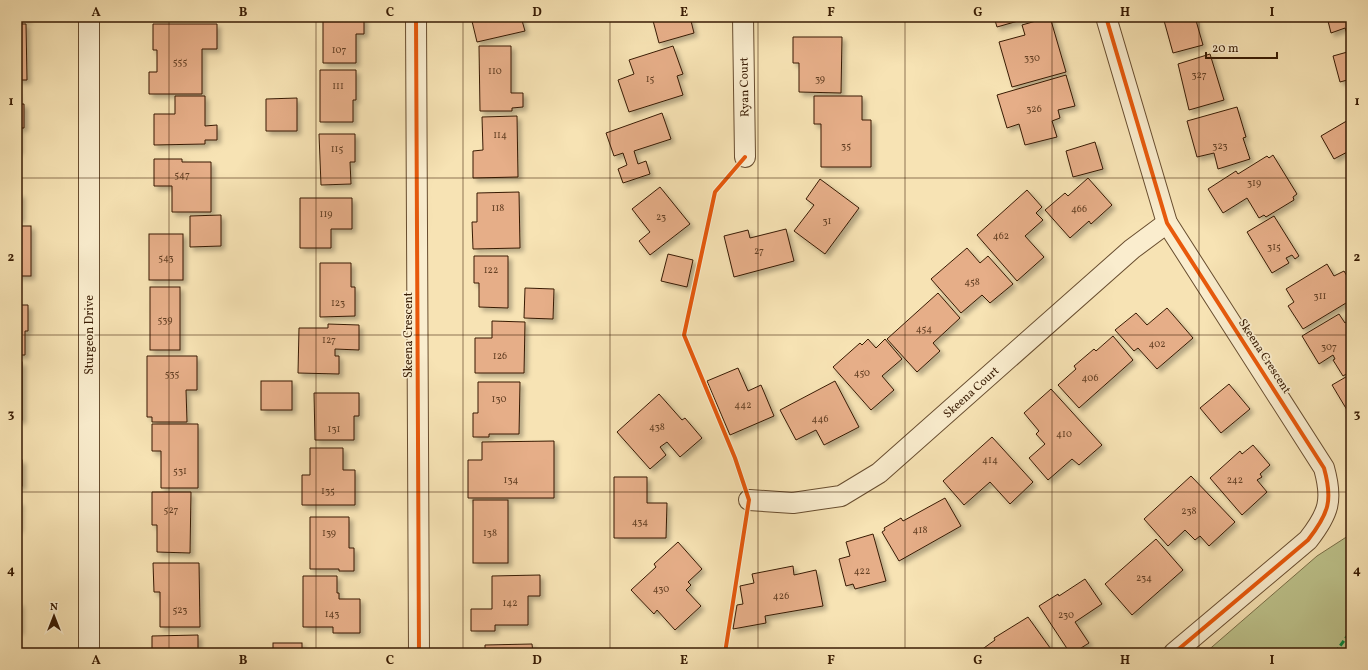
<svg xmlns="http://www.w3.org/2000/svg" width="1368" height="670" font-family="Vollkorn,serif">
<style>
.green{fill:#bdc38c;stroke:#7a6f48}
.building{fill:#e6ae88;stroke:#381b03;filter:url(#shadow)}
.lines{fill:none;stroke-linecap:round;stroke-linejoin:round}
.minor-casing{stroke:#684d2f;stroke-width:22}
.minor{stroke:#faedce;stroke-width:20}
.quiet{stroke:#00873e;stroke-width:3;stroke-dasharray:6 3;stroke-linecap:butt}
.cycleway-casing{stroke:#faedce;stroke-width:6}
.cycleway{stroke:#e8590c;stroke-width:4}
.grid{fill:none;stroke:#381b03;stroke-width:1;stroke-opacity:0.55}
.labels{text-anchor:middle;stroke-width:3.5;stroke-linejoin:round;paint-order:stroke}
.number-label{font-size:10px;fill:#644024}
.street-label{font-size:12px;fill:#381b03;stroke:#faedce}
.neatline{fill:none;stroke:#381b03;stroke-width:1.5}
.grid-label{font-size:13px;text-anchor:middle;font-weight:bold;fill:#381b03}
</style>
<defs>
<filter id="shadow"><feDropShadow dx="3.5" dy="3.5" stdDeviation="2" flood-color="#0004"/></filter>
</defs>
<rect width="100%" height="100%" fill="#f7e3b4"/>
<filter id="stains"><feTurbulence type="fractalNoise" baseFrequency=".005" numOctaves="4"/><feColorMatrix values="0 0 0 0 .2 0 0 0 0 .09 0 0 0 0 .02 0 0 0 .5 -.17"/></filter>
<radialGradient id="worn" r=".72"><stop offset=".6" stop-color="#630" stop-opacity="0"/><stop offset="1" stop-color="#630" stop-opacity=".3"/></radialGradient>
<polygon class="green" points="1351,534 1351,653 1205,653 1317,556"/>
<g class="building">
<rect x="17" y="17" width="11" height="3"/>
<polygon points="323,17 364,17 364,34 356,34 356,63 323,63"/>
<polygon points="471,17 521,17 525,31 477,42"/>
<polygon points="652,17 690,17 694,33 659,43"/>
<polygon points="994,17 1032,17 997,27"/>
<polygon points="1050,17 1066,72 1012,87 999,42 1025,35 1022,25"/>
<polygon points="1163,17 1195,17 1203,45 1173,53"/>
<polygon points="1327,17 1351,17 1351,38 1349,39 1345,28 1331,33"/>
<polygon points="17,24 26,24 27,80 17,80"/>
<polygon points="153,24 217,24 217,49 202,49 202,94 149,94 149,72 157,72 157,50 153,50"/>
<polygon points="793,37 842,37 841,93 799,92 799,63 793,63"/>
<polygon points="479,46 511,46 511,93 523,93 523,107 512,108 512,111 480,111"/>
<polygon points="673,46 683,74 677,76 683,95 629,112 618,80 634,74 629,60"/>
<polygon points="1351,51 1351,79 1340,82 1333,56"/>
<polygon points="1210,54 1224,100 1189,110 1178,64"/>
<polygon points="320,70 356,70 356,100 353,100 353,122 320,122"/>
<polygon points="1066,75 1075,106 1058,110 1060,118 1052,121 1057,137 1025,145 1019,124 1007,128 997,95"/>
<polygon points="17,92 18,104 24,104 24,128 19,128 19,151 17,151"/>
<polygon points="175,96 205,96 205,126 217,125 217,140 205,140 205,144 154,145 154,114 175,114"/>
<polygon points="814,96 862,96 862,120 871,120 871,167 821,167 821,124 814,124"/>
<polygon points="297,98 297,131 266,131 266,99"/>
<polygon points="1237,107 1246,137 1243,138 1250,159 1218,169 1214,153 1197,157 1187,121"/>
<polygon points="662,113 671,139 634,151 638,164 646,161 650,174 623,183 618,169 627,165 623,153 614,156 606,133"/>
<polygon points="517,116 518,177 473,178 473,151 483,150 482,117"/>
<polygon points="1350,119 1351,150 1334,159 1321,136"/>
<polygon points="319,134 355,134 355,162 350,162 351,184 321,185"/>
<polygon points="1095,142 1103,169 1073,177 1066,151"/>
<polygon points="1273,155 1297,194 1293,197 1294,200 1266,217 1264,215 1259,218 1247,198 1223,213 1208,189 1236,171 1238,174 1267,156 1269,158"/>
<polygon points="154,159 182,159 182,162 211,162 211,212 172,212 172,186 154,186"/>
<polygon points="1088,178 1112,205 1091,224 1089,221 1070,238 1045,210 1065,193 1068,196"/>
<polygon points="820,179 859,208 825,254 794,231 814,205 806,199"/>
<polygon points="660,187 690,224 650,255 639,241 650,232 632,209"/>
<polygon points="1027,190 1042,207 1036,213 1043,220 1025,236 1044,257 1017,281 977,235"/>
<polygon points="519,192 520,248 473,249 472,222 477,222 477,193"/>
<rect x="17" y="194" width="4" height="25"/>
<polygon points="300,198 352,198 352,229 331,229 331,248 300,248"/>
<polygon points="221,215 221,246 190,247 190,216"/>
<polygon points="1274,216 1299,256 1295,259 1292,255 1286,258 1289,263 1272,273 1247,232"/>
<rect x="17" y="226" width="14" height="50"/>
<polygon points="786,229 794,261 734,277 724,236 748,230 750,238"/>
<rect x="149" y="234" width="34" height="46"/>
<polygon points="967,248 980,263 988,256 1013,284 990,303 982,295 961,313 931,279"/>
<polygon points="668,254 693,260 687,287 661,281"/>
<polygon points="474,256 508,256 508,308 479,307 479,283 474,283"/>
<polygon points="320,263 351,263 351,287 355,287 355,316 320,317"/>
<polygon points="1327,264 1334,276 1344,271 1351,283 1351,300 1303,329 1288,306 1294,302 1286,289"/>
<rect x="150" y="287" width="30" height="63"/>
<polygon points="525,288 554,289 553,319 524,318"/>
<polygon points="938,293 960,318 933,343 940,351 917,372 887,339"/>
<polygon points="17,305 28,305 28,331 25,331 25,355 17,355"/>
<polygon points="1167,308 1193,338 1157,369 1138,348 1134,351 1115,330 1136,313 1147,325"/>
<polygon points="1339,314 1345,323 1351,319 1351,371 1343,376 1333,360 1335,359 1333,355 1319,364 1302,336"/>
<polygon points="492,321 525,322 524,373 475,373 475,338 492,338"/>
<polygon points="328,324 359,325 359,350 335,349 335,356 339,356 339,374 298,373 299,328 328,328"/>
<polygon points="1113,336 1133,360 1079,408 1058,385 1076,369 1074,366 1094,349 1096,351"/>
<polygon points="868,339 876,348 885,339 902,359 882,376 894,390 871,410 833,367 860,343 862,345"/>
<polygon points="147,356 197,356 197,390 186,390 187,422 152,422 152,417 147,417"/>
<rect x="17" y="362" width="5" height="58"/>
<polygon points="738,368 748,391 761,385 774,416 730,435 707,381"/>
<polygon points="1351,374 1351,408 1347,410 1332,385"/>
<rect x="261" y="381" width="31" height="29"/>
<polygon points="835,381 859,427 824,445 816,430 796,440 780,410"/>
<polygon points="478,382 520,382 519,434 489,434 489,437 473,437 473,413 478,413"/>
<polygon points="1229,384 1250,409 1221,433 1200,408"/>
<polygon points="1051,389 1102,445 1079,465 1072,459 1048,480 1029,458 1045,444 1036,434 1039,431 1024,413"/>
<polygon points="314,393 359,393 359,416 354,416 354,440 315,440"/>
<polygon points="659,394 682,420 685,418 702,438 680,457 667,442 660,447 666,455 650,469 617,432"/>
<polygon points="152,424 198,424 198,488 161,488 161,451 152,451"/>
<polygon points="992,437 1033,482 1010,504 990,482 964,505 943,481"/>
<polygon points="554,441 554,498 468,498 468,460 482,460 482,442"/>
<polygon points="1253,445 1270,465 1260,474 1262,477 1257,480 1267,492 1242,515 1210,478 1240,451 1242,454"/>
<polygon points="310,448 343,448 343,470 355,470 355,505 302,505 302,475 310,475"/>
<rect x="17" y="460" width="5" height="26"/>
<polygon points="1191,476 1235,522 1209,546 1200,536 1195,540 1185,530 1168,546 1144,519"/>
<polygon points="614,477 647,477 647,503 667,503 666,538 614,538"/>
<polygon points="152,492 191,492 190,553 157,552 157,525 152,525"/>
<polygon points="945,498 961,526 899,561 882,532 885,530 884,528 901,518 903,521"/>
<rect x="473" y="500" width="35" height="63"/>
<polygon points="17,502 20,502 19,529 17,529"/>
<polygon points="310,517 349,517 349,548 354,548 354,571 339,571 339,569 310,569"/>
<polygon points="873,534 886,581 855,589 853,584 846,586 839,559 850,556 846,542"/>
<polygon points="1156,539 1183,570 1132,615 1105,584"/>
<polygon points="678,542 702,569 688,582 691,585 686,590 701,606 675,630 657,610 654,614 631,590 656,567 654,564"/>
<polygon points="153,563 199,563 200,627 160,627 160,592 154,592"/>
<polygon points="793,566 794,575 816,570 823,606 765,616 766,623 733,629 737,605 743,604 740,586 754,583 752,574"/>
<polygon points="540,575 540,596 528,596 528,625 495,625 495,631 471,631 471,609 492,609 492,576"/>
<polygon points="303,576 337,576 337,593 339,593 339,599 360,599 360,633 333,633 333,627 303,627"/>
<polygon points="1085,579 1102,604 1075,622 1089,643 1073,653 1070,653 1039,606 1058,594 1059,596"/>
<rect x="17" y="603" width="3" height="28"/>
<polygon points="1028,617 1053,652 1051,653 977,653 995,640 994,638"/>
<polygon points="198,635 198,653 152,653 152,636"/>
<rect x="273" y="643" width="29" height="10"/>
<polygon points="532,644 533,653 485,653 485,645"/>
</g>
<g class="lines">
<defs>
<g id="minor">
<polyline points="89,17 89,653"/>
<polyline points="416,17 419,653"/>
<polyline points="743,17 745,157"/>
<path d="M 1106,17 L 1167,223 L 1324,468 C 1333,500 1329,513 1308,540 L 1174,653"/>
<polyline points="749,500 793,503 841,496 879,473 1132,249 1167,223"/>
</g>
</defs>
<use href="#minor" class="minor-casing"/>
<use href="#minor" class="minor"/>
<g class="quiet">
<polyline points="1350,525 1351,525"/>
<polyline points="1335,653 1351,631"/>
</g>
<defs>
<g id="cycleway">
<polyline points="416,17 419,653"/>
<path d="M 1106,17 L 1167,223 L 1324,468 C 1333,500 1329,513 1308,540 L 1174,653"/>
<polyline points="725,653 749,500 735,458 684,335 715,192 745,157"/>
</g>
</defs>
<use href="#cycleway" class="cycleway-casing"/>
<use href="#cycleway" class="cycleway"/>
</g>
<path class="grid" d="M 169,17 L 169,653M 316,17 L 316,653M 463,17 L 463,653M 610,17 L 610,653M 758,17 L 758,653M 905,17 L 905,653M 1052,17 L 1052,653M 1199,17 L 1199,653M 17,178 L 1351,178M 17,335 L 1351,335M 17,492 L 1351,492"/>
<g class="labels">
<g class="number-label">
<text x="339" y="53">107</text>
<text x="1032" y="61">330</text>
<text x="180" y="65">555</text>
<text x="495" y="74">110</text>
<text x="1199" y="78">327</text>
<text x="650" y="82">15</text>
<text x="820" y="82">39</text>
<text x="338" y="89">111</text>
<text x="1034" y="112">326</text>
<text x="500" y="138">114</text>
<text x="846" y="149">35</text>
<text x="1220" y="149">323</text>
<text x="337" y="152">115</text>
<text x="182" y="178">547</text>
<text x="1254" y="186">319</text>
<text x="498" y="211">118</text>
<text x="1079" y="212">466</text>
<text x="326" y="217">119</text>
<text x="661" y="220">23</text>
<text x="827" y="224">31</text>
<text x="1001" y="239">462</text>
<text x="1274" y="250">315</text>
<text x="759" y="254">27</text>
<text x="166" y="261">543</text>
<text x="491" y="273">122</text>
<text x="972" y="285">458</text>
<text x="1320" y="299">311</text>
<text x="338" y="306">123</text>
<text x="165" y="323">539</text>
<text x="924" y="332">454</text>
<text x="329" y="343">127</text>
<text x="1157" y="347">402</text>
<text x="1329" y="350">307</text>
<text x="500" y="359">126</text>
<text x="862" y="376">450</text>
<text x="172" y="377">535</text>
<text x="1090" y="381">406</text>
<text x="499" y="402">130</text>
<text x="743" y="408">442</text>
<text x="820" y="422">446</text>
<text x="657" y="430">438</text>
<text x="334" y="432">131</text>
<text x="1064" y="437">410</text>
<text x="990" y="463">414</text>
<text x="180" y="474">531</text>
<text x="511" y="483">134</text>
<text x="1235" y="483">242</text>
<text x="328" y="494">135</text>
<text x="171" y="513">527</text>
<text x="1189" y="514">238</text>
<text x="640" y="525">434</text>
<text x="920" y="533">418</text>
<text x="329" y="536">139</text>
<text x="490" y="536">138</text>
<text x="862" y="574">422</text>
<text x="1144" y="581">234</text>
<text x="661" y="592">430</text>
<text x="781" y="599">426</text>
<text x="510" y="606">142</text>
<text x="180" y="613">523</text>
<text x="332" y="617">143</text>
<text x="1066" y="618">230</text>
</g>
<g class="street-label">
<text transform="translate(744 87) rotate(-91)" y="4">Ryan Court</text>
<text transform="translate(89 335) rotate(-90)" y="4">Sturgeon Drive</text>
<text transform="translate(408 335) rotate(-90)" y="4">Skeena Crescent</text>
<text transform="translate(1265 356) rotate(57)" y="4">Skeena Crescent</text>
<text transform="translate(971 392) rotate(-42)" y="4">Skeena Court</text>
</g>
</g>
<rect width="1368" height="670" fill="none" stroke="#f7e3b4" stroke-width="44"/>
<g transform="translate(54 616)" stroke="#faedce" stroke-width="3" paint-order="stroke">
<path d="M0-3L7 15L0 10L-7 15Z" fill="#381b03"/>
<text y="-6" font-size="11" font-weight="bold" text-anchor="middle" fill="#381b03">N</text>
</g>
<path d="M1206 52v6h71v-6" fill="none" stroke="#381b03" stroke-width="2"/>
<text x="1212" y="52" font-size="12" fill="#381b03" stroke="#faedce" stroke-width="3" paint-order="stroke">20 m</text>
<rect x="22" y="22" width="1324" height="626" class="neatline"/>
<g class="grid-label">
<text x="96" y="16">A</text>
<text x="243" y="16">B</text>
<text x="390" y="16">C</text>
<text x="537" y="16">D</text>
<text x="684" y="16">E</text>
<text x="831" y="16">F</text>
<text x="978" y="16">G</text>
<text x="1125" y="16">H</text>
<text x="1272" y="16">I</text>
<text x="11" y="105">1</text>
<text x="1357" y="105">1</text>
<text x="11" y="261">2</text>
<text x="1357" y="261">2</text>
<text x="11" y="418">3</text>
<text x="1357" y="418">3</text>
<text x="11" y="574">4</text>
<text x="1357" y="574">4</text>
<text x="96" y="664">A</text>
<text x="243" y="664">B</text>
<text x="390" y="664">C</text>
<text x="537" y="664">D</text>
<text x="684" y="664">E</text>
<text x="831" y="664">F</text>
<text x="978" y="664">G</text>
<text x="1125" y="664">H</text>
<text x="1272" y="664">I</text>
</g>
<rect width="100%" height="100%" filter="url(#stains)"/>
<rect width="100%" height="100%" fill="url(#worn)"/>
</svg>
